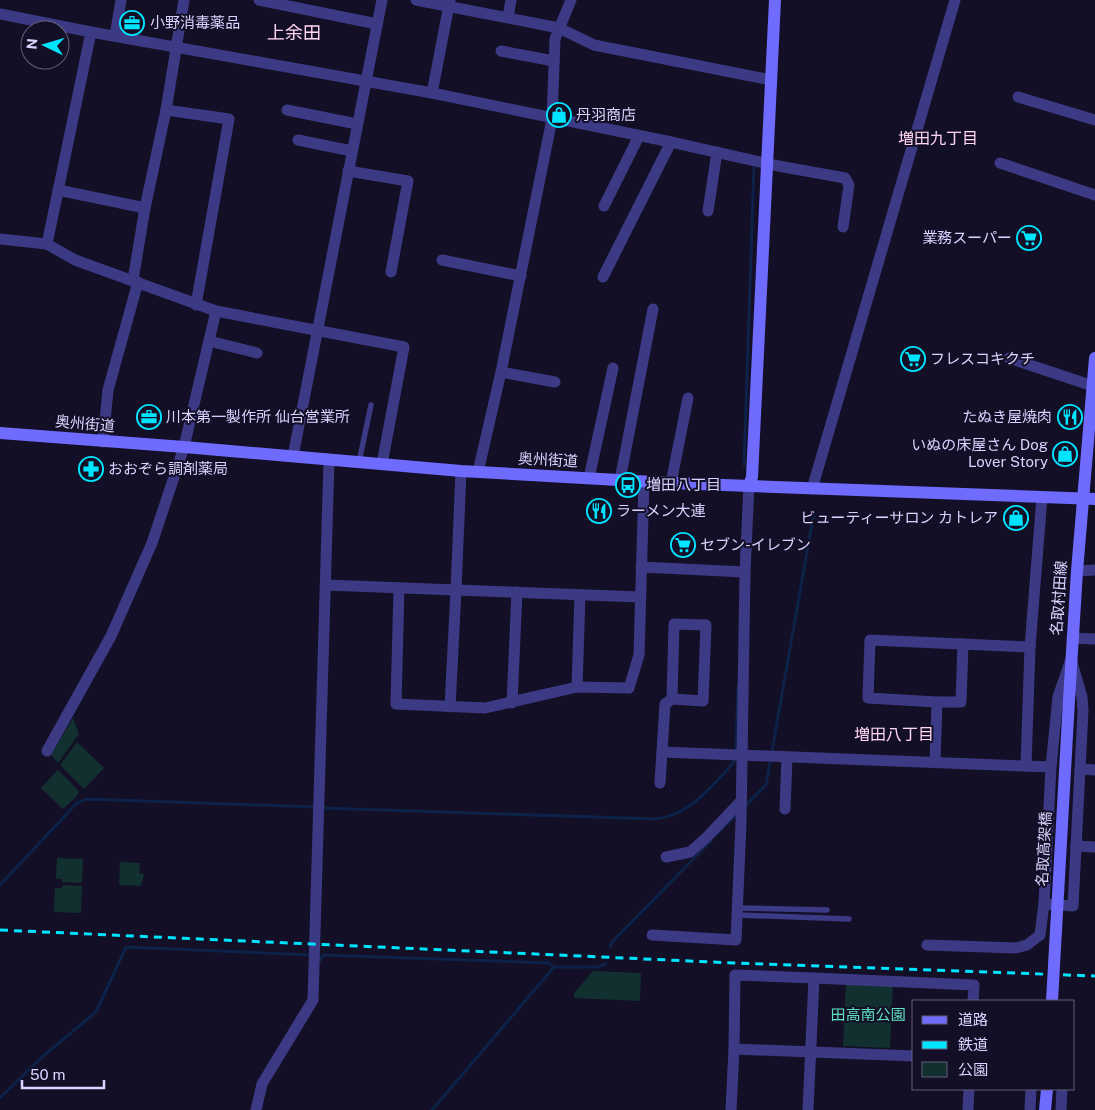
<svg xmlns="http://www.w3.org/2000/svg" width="1095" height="1110" font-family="'Public Sans','Noto Sans JP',sans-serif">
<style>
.green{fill:#12302f}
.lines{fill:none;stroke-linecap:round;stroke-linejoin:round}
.stream{stroke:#0c2248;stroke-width:3}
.lane{stroke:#3d3a85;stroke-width:5.5}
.street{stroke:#3d3a85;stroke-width:11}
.secondary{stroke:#6f6bff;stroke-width:12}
.rail{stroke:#00e5ff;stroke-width:3;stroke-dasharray:8 6;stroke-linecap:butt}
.secondary-bridge{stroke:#6f6bff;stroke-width:12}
.labels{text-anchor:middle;stroke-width:4;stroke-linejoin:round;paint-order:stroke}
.poi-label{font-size:15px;fill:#d9d4ff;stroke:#130f26;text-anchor:start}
.street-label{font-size:15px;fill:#d9d4ff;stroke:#130f26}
.park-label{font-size:15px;fill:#5fe0c0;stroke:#130f26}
.neighbourhood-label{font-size:16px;fill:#ffd6f0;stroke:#130f26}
.quarter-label{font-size:18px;fill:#ffd6f0;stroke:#130f26}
</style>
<rect width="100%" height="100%" fill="#130f26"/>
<g class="green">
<polygon points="73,718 79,734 58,763 51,755"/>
<polygon points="77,742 104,768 84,789 60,765"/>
<polygon points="58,770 79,791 76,797 63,809 41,788"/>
<polygon points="57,858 83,859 82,883 62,882 62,879 56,879"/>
<polygon points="120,862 140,863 139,873 144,874 141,886 119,885"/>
<polygon points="62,885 82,886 81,913 54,912 55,888 62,888"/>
<polygon points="593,971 641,973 640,1001 574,998 574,993"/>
<polygon points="846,982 893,984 890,1048 843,1046"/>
</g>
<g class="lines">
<g class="stream">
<polyline points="744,465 754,165"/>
<polyline points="736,750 738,685"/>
<polyline points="745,806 766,785 814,512"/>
<path d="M 322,808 L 656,819 C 690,815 712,786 734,762"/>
<polyline points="717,834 737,814"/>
<polyline points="0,885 77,803 86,799 316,807"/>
<polyline points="610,947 613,941 711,841"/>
<polyline points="320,961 323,955 549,963 554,967"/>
<polyline points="0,1098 42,1057 96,1012 126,947 311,955"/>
<polyline points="432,1110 554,967 597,967 606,964"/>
</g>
<g class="lane">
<polyline points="359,462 371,405"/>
<polyline points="738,908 827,910"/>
<polyline points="738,915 849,919"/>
</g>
<g class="street">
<polyline points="259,0 377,24"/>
<polyline points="416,0 559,28 594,45 771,80"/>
<polyline points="0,14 91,32 432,93 671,142 773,165 845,178 849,185 843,227"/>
<polyline points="508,17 511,0"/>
<polyline points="91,32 47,244 75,260 216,311 404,347 382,464"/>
<polyline points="115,36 121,0"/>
<polyline points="501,51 554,61"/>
<polyline points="432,93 450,0"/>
<polyline points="1018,97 1095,120"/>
<polyline points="166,110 229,119 196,305"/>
<polyline points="287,110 357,124"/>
<polyline points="298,140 352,151"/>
<polyline points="1000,163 1095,195"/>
<polyline points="348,171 408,181 391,272"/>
<polyline points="58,190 145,208"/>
<polyline points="604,206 639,136"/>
<polyline points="708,211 717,152"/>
<polyline points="0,239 47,244"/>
<polyline points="442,260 521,276"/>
<polyline points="603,277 671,142"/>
<polyline points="133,280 145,208 166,110 184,0"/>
<polyline points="209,341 257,353"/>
<polyline points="1009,358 1093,386"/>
<polyline points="501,372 555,382"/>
<polyline points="103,442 108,390 138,282"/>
<polyline points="293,456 382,0"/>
<polyline points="478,472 501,372 552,119 555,39 571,0"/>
<polyline points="589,478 613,368"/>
<polyline points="620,480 653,309"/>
<polyline points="671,483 688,398"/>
<polyline points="812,489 955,0"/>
<polyline points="641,567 745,572"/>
<polyline points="1077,571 1095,570"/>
<polyline points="326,585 456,590 461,471"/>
<polyline points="399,588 396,704 485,708 577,687 629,688 639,655 644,481"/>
<polyline points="1072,638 1095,639"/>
<polyline points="1030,647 1042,497"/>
<polygon points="1071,659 1082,697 1083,711 1073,906 1044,904 1051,767 1058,697"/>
<polyline points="577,687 580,595"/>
<polyline points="672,699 703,701 706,625 674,624 672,699 665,704 662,752 1051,767"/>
<polyline points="937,702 961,702 963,644"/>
<polyline points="512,703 517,592"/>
<polyline points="450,707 456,590 640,597"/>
<polyline points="47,751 111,636 152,543 184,447 216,311"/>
<polyline points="935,762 937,702 868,698 870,640 1030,647 1026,766"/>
<polyline points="1080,769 1095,770"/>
<polyline points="660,783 662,752"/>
<polyline points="785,809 787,758"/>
<polyline points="1076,846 1095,847"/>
<polyline points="666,857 690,852 707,837 741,801"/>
<polyline points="652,935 736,940 741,823 745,572 749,485"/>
<polyline points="927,945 1016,948 1027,945 1040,935 1044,904"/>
<polyline points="734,1049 914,1056"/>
<polyline points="256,1110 262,1084 313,1000 329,460"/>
<polyline points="731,1110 734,1049 735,975 814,978"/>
<polyline points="808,1110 814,978 974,985 973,1001"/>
<polyline points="968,1110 969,1089"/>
<polyline points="1030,1110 1031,1089"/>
<polyline points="1061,1110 1062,1089"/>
</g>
<g class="secondary">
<polyline points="0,433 184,447 461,471 671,483 1095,499"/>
<polyline points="749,485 752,477 775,0"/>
<polyline points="1069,700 1077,571 1095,358"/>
<polyline points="1045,1110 1047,1089"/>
</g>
<polyline class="rail" points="0,930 735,963 1095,976"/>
<polyline class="secondary-bridge" points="1052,1001 1069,700"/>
</g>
<defs>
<symbol id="office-ring" viewBox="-11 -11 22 22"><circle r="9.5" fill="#130f26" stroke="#00e5ff" stroke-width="1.5"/><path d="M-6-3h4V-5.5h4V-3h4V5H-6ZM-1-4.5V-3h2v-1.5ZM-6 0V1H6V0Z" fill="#00e5ff"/></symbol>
<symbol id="shop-ring" viewBox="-11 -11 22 22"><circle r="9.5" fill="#130f26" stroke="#00e5ff" stroke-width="1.5"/><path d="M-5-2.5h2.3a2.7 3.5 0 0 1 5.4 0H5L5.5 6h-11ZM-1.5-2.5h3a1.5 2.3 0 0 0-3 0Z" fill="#00e5ff"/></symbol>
<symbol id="supermarket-ring" viewBox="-11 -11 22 22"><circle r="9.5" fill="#130f26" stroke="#00e5ff" stroke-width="1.5"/><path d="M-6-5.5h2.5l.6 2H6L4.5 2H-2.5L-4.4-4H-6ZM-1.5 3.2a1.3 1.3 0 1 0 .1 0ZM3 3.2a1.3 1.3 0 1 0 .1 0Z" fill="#00e5ff"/></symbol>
<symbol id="restaurant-ring" viewBox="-11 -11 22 22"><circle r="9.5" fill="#130f26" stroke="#00e5ff" stroke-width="1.5"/><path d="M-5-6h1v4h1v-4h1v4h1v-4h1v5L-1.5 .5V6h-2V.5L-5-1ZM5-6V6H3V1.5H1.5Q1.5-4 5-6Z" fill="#00e5ff"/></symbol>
<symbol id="pharmacy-ring" viewBox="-11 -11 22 22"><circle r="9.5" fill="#130f26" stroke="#00e5ff" stroke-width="1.5"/><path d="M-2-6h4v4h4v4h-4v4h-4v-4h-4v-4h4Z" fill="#00e5ff"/></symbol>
<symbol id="bus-ring" viewBox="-11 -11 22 22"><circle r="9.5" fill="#130f26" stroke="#00e5ff" stroke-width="1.5"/><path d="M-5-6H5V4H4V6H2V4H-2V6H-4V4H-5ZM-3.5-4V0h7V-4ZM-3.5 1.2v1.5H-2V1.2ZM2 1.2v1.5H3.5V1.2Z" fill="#00e5ff"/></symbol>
</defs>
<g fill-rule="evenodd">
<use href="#office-ring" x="118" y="9" width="28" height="28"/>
<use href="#shop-ring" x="545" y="101" width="28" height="28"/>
<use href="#supermarket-ring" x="1015" y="224" width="28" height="28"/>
<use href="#supermarket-ring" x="899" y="345" width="28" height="28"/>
<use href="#office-ring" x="135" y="403" width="28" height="28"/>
<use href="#restaurant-ring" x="1056" y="403" width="28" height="28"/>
<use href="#shop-ring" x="1051" y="440" width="28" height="28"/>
<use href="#pharmacy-ring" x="77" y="455" width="28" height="28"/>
<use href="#bus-ring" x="614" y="471" width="28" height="28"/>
<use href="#restaurant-ring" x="585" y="497" width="28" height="28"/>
<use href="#shop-ring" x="1002" y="504" width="28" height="28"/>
<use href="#supermarket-ring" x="669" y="531" width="28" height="28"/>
</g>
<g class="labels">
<g class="poi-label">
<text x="150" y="28">小野消毒薬品</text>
<text x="576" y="120">丹羽商店</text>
<text x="1012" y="243" text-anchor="end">業務スーパー</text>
<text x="930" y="364">フレスコキクチ</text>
<text x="166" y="422">川本第一製作所 仙台営業所</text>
<text x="1052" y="422" text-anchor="end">たぬき屋焼肉</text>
<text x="1048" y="450" text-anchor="end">いぬの床屋さん Dog<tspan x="1048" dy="17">Lover Story</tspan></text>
<text x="108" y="474">おおぞら調剤薬局</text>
<text x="646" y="490">増田八丁目</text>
<text x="616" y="516">ラーメン大連</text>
<text x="998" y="523" text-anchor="end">ビューティーサロン カトレア</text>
<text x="700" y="550">セブン-イレブン</text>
</g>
<g class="street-label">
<text transform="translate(85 424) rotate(5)" y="5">奥州街道</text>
<text transform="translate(548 460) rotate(3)" y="5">奥州街道</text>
<text transform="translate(1059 598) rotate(-86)" y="5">名取村田線</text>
<text transform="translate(1044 849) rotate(-87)" y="5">名取高架橋</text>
</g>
<g class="park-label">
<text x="868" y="1020">田高南公園</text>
</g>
<g class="neighbourhood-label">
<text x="938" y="144">増田九丁目</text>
<text x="894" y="740">増田八丁目</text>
</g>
<g class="quarter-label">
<text x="294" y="39">上余田</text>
</g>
</g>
<rect x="912" y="1000" width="162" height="90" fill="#130f26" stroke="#625e7d"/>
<rect x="922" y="1016" width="25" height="8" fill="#6f6bff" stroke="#625e7d"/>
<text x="958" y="1025" font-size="15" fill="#d9d4ff">道路</text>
<rect x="922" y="1041" width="25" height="8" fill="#00e5ff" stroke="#625e7d"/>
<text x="958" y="1050" font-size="15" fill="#d9d4ff">鉄道</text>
<rect x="922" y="1062" width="25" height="15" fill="#12302f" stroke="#625e7d"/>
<text x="958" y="1075" font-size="15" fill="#d9d4ff">公園</text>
<g transform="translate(45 45) rotate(275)"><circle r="24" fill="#130f26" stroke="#625e7d"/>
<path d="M0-4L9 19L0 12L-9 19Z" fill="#00e5ff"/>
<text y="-8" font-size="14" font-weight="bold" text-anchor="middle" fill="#d9d4ff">N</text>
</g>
<path d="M22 1080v8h82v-8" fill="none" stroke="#d9d4ff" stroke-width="2.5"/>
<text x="30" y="1080" font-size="15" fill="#d9d4ff" stroke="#130f26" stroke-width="4" paint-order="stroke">50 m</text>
</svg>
